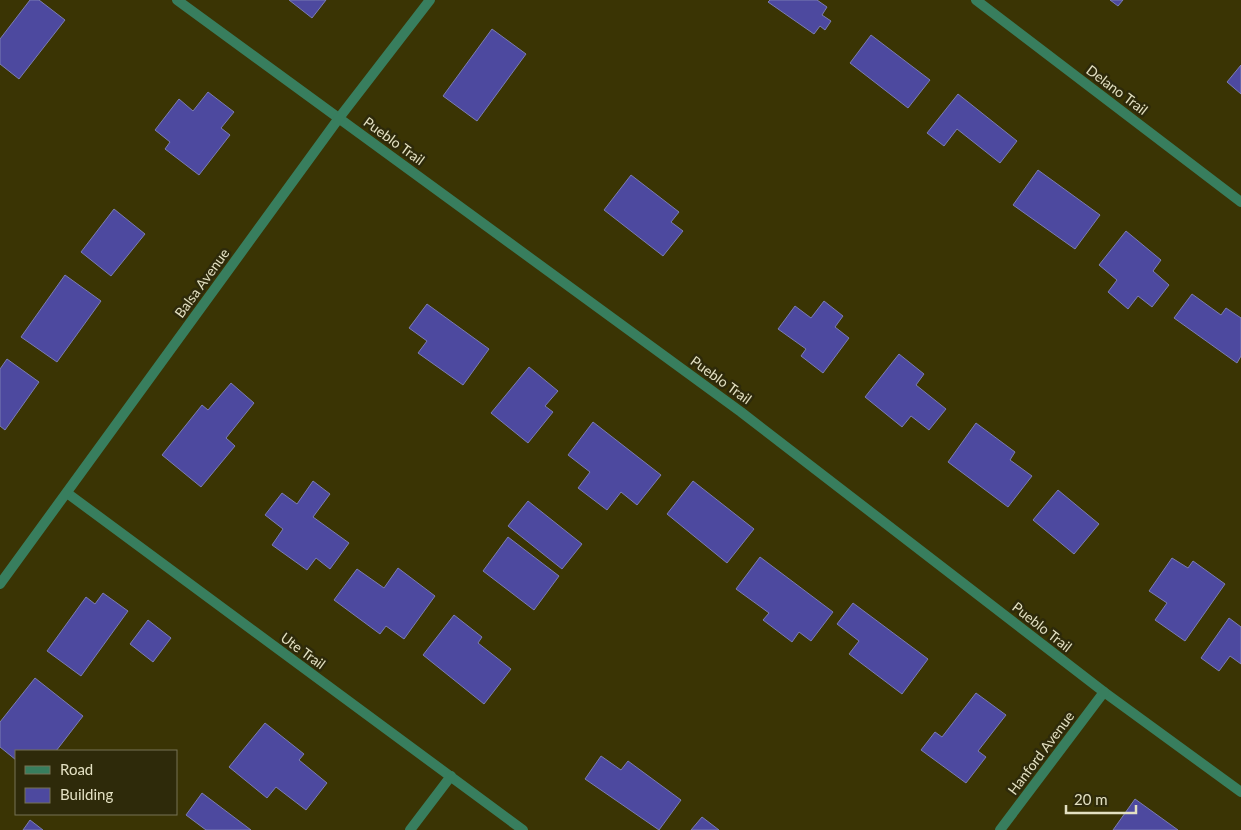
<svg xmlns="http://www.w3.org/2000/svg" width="1241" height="830" font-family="Lato,sans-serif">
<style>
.building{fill:#4d499f;stroke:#7b7db3}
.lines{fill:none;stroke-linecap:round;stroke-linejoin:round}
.street{stroke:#387e5e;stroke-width:10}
.labels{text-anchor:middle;stroke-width:5;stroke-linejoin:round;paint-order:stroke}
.street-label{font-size:14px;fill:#e3e0c2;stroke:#2e2a0a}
</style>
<rect width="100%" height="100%" fill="#3a3404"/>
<g class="building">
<polygon points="30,0 39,0 65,20 19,79 0,64 0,39"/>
<polygon points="289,0 326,0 312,18"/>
<polygon points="770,0 817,0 827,7 822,15 831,21 825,30 820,26 814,34 768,2"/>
<polygon points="1110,0 1123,0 1118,6"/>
<polygon points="492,29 526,54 477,121 443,96"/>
<polygon points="871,35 930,80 908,108 850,63"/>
<polygon points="1241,65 1241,94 1227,82"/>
<polygon points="208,92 234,112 221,128 230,135 199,175 165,149 170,142 155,130 179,99 193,111"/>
<polygon points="958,94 1017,141 1000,163 957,129 944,146 927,133"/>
<polygon points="1038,170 1100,215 1075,249 1013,205"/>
<polygon points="631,175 679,212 671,222 683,231 663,256 604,210"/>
<polygon points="114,209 145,234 111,276 81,252"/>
<polygon points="1126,231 1161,260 1153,271 1169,285 1152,307 1138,296 1128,309 1108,292 1117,280 1099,265"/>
<polygon points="65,275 101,301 57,362 21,337"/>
<polygon points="1192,294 1221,315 1226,308 1241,318 1241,356 1237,363 1174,318"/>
<polygon points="824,301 843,316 835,327 849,338 823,373 801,356 806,349 778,329 795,306 811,318"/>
<polygon points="427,304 489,349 463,385 418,353 427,341 409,328"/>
<polygon points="899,354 924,374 916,385 946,409 929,430 911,416 902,427 865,397"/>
<polygon points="7,359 39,382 5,430 0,426 0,369"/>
<polygon points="529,367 558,391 545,406 553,412 528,443 491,413"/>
<polygon points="231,383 254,403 226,438 235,446 201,487 162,455 202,405 208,410"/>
<polygon points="593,422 661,475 637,505 621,492 607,510 578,488 590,472 568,455"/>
<polygon points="976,423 1015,452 1010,460 1032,476 1008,507 948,462"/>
<polygon points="313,481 330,494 313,517 349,543 330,569 316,558 307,570 272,545 283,529 265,515 282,493 297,504"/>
<polygon points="693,481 754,529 727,563 667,514"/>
<polygon points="1058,490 1099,524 1074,554 1033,520"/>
<polygon points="528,501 582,544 562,569 508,526"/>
<polygon points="508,537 559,576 534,610 483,571"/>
<polygon points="760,557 833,612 811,641 799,632 792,642 763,620 769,613 736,589"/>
<polygon points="1172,558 1188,568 1193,561 1225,584 1185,641 1155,620 1167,603 1149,591"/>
<polygon points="398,568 435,596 404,639 386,626 380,634 334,600 357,569 384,588"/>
<polygon points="103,593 128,611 81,676 47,651 86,597 95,604"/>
<polygon points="853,603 928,659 902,694 849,654 859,641 837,624"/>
<polygon points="454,615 482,637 478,643 511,669 484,704 423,655"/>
<polygon points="1229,618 1241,627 1241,664 1230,656 1219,671 1201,658"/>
<polygon points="148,620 171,638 153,662 130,644"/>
<polygon points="35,678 83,716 56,751 16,751 16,760 0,747 0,722"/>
<polygon points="976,693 1006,715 978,751 986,757 966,783 921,750 935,732 942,737"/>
<polygon points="265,723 304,754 299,760 327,783 306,810 276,787 267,798 229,767"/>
<polygon points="601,756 621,770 628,761 681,800 659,830 585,779"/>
<polygon points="202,793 251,830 206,830 186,815"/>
<polygon points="1135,799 1178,830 1113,830"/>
<polygon points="702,817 719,830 691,830"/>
<polygon points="30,820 43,830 23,830"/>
</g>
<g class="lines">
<g class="street">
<polyline points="177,0 741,412 1104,692 1241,792"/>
<polyline points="976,0 1241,202"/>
<polyline points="67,493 523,830"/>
<polyline points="0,584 339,118 430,0"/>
<polyline points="410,830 451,776"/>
<polyline points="1000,830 1104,692"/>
</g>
</g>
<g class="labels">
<g class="street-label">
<text transform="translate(1117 90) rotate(37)" y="5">Delano Trail</text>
<text transform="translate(394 141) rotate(36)" y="5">Pueblo Trail</text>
<text transform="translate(202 283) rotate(-54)" y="5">Balsa Avenue</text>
<text transform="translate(721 380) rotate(36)" y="5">Pueblo Trail</text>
<text transform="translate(1042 627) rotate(38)" y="5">Pueblo Trail</text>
<text transform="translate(303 651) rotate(36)" y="5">Ute Trail</text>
<text transform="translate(1041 753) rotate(-53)" y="5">Hanford Avenue</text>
</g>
</g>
<rect x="15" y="750" width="162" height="65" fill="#2e2a0a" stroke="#767354"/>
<rect x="25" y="766" width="25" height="8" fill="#387e5e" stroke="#767354"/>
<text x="60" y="775" font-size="15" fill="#e3e0c2">Road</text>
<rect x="25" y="788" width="25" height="15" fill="#4d499f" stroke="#767354"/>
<text x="60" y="800" font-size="15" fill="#e3e0c2">Building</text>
<path d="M1066 805v8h70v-8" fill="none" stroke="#e3e0c2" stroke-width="2.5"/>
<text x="1074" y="805" font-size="15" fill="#e3e0c2" stroke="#2e2a0a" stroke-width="4" paint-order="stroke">20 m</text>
</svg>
